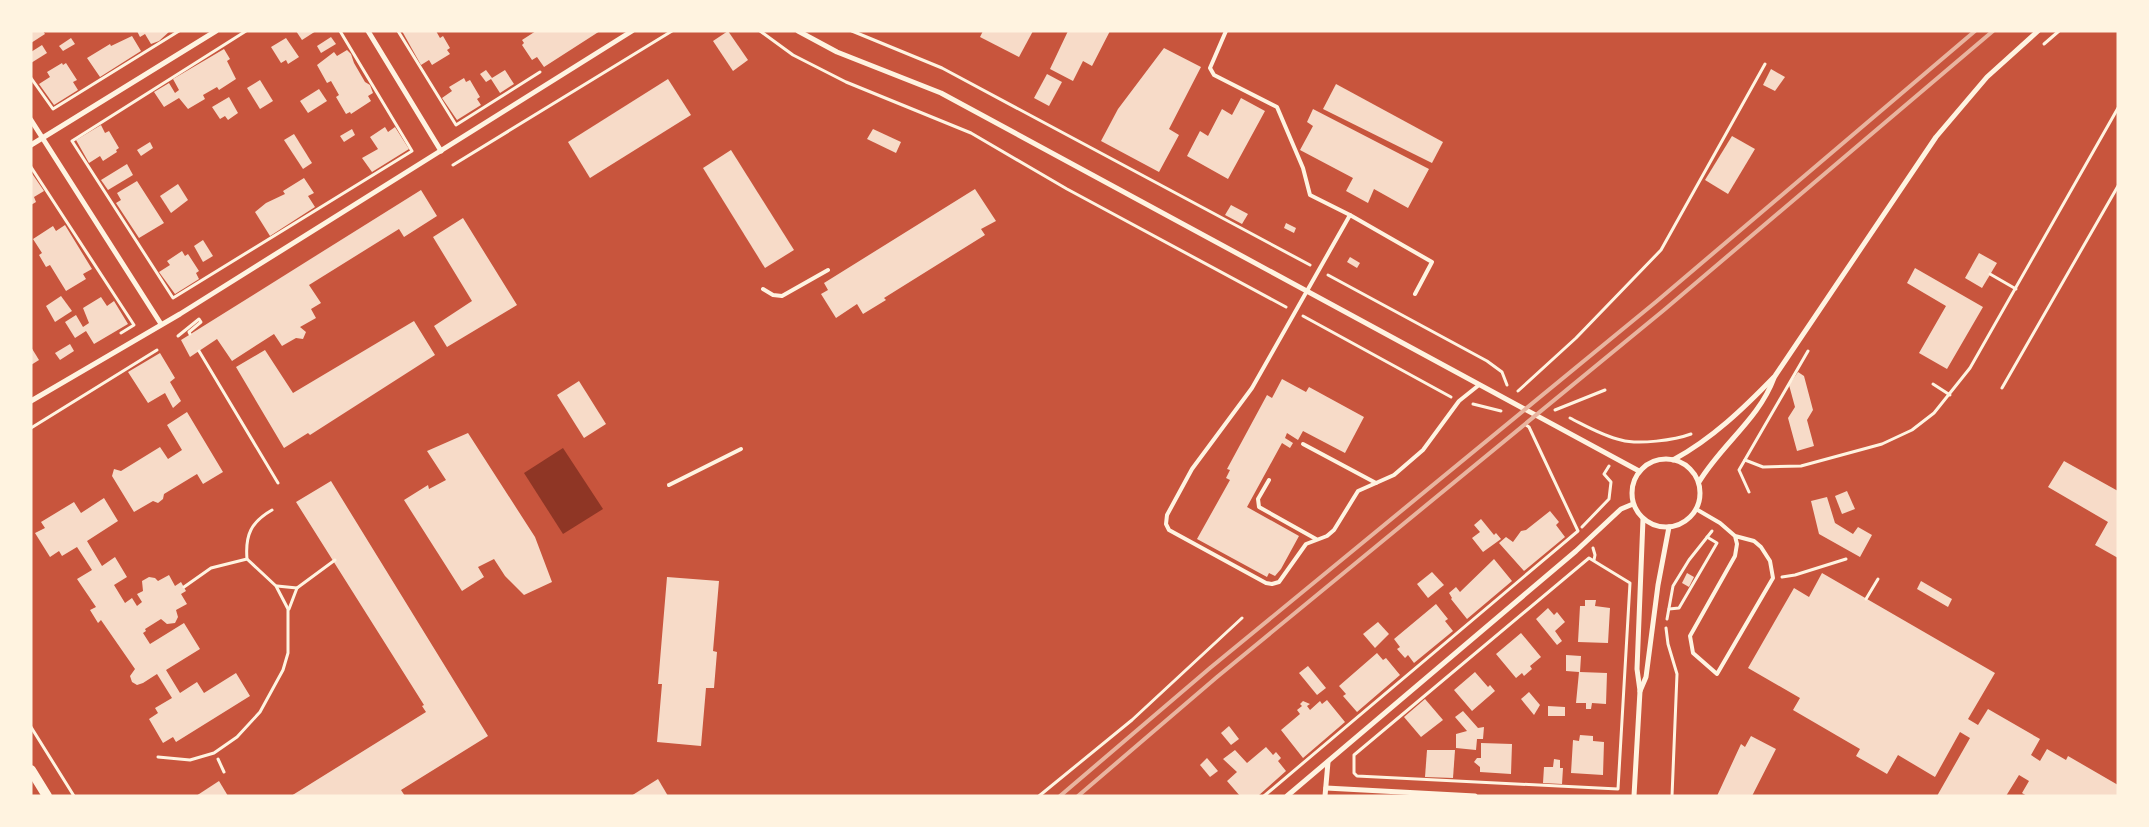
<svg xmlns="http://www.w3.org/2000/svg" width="2149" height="827" font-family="Georgia,serif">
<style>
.water{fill:#8f3625}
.building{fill:#f7dbc8}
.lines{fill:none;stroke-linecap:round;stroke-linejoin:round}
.path{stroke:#fff3e0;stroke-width:3}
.service{stroke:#fff3e0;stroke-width:4}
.minor{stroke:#fff3e0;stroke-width:5}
.secondary{stroke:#fff3e0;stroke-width:10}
.rail{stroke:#e9b49f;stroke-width:4}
</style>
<rect width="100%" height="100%" fill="#c8553d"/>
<polygon class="water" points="563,448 603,509 563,534 524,473"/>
<g class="building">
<polygon points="31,31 43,31 45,34 31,43"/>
<polygon points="137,31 170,31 159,41 151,44 145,34 140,37"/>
<polygon points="296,31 316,31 302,40"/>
<polygon points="402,31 436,31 440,38 443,36 450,48 447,50 450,54 432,65 429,60 421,65"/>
<polygon points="536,31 600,31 544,67 537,57 532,60 522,45 524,43 522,40"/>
<polygon points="728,31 748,60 733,71 713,41"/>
<polygon points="983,31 1033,31 1019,57 980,37"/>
<polygon points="1068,31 1110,31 1092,66 1083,61 1073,81 1050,69"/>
<polygon points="132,36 141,51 100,77 87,58 110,44 111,46"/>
<polygon points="331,37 336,44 321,53 317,46"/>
<polygon points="71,38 75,44 63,51 59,46"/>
<polygon points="286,38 299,57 288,64 286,60 281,63 271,47"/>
<polygon points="42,45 47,53 31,63 31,52"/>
<polygon points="1164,48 1201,67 1169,129 1179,135 1159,172 1101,141 1118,109"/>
<polygon points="224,49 230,59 227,61 236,79 219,90 217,87 203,95 205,99 188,109 179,98 164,107 154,92 169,83 175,93 179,90 173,79"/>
<polygon points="347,50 351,54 354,63 365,82 370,85 373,93 368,96 371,101 351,114 350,112 346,114 336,97 339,95 331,81 327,83 317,65 334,52 337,56"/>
<polygon points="62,63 63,65 66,63 77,80 73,82 78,90 54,105 39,84 50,77 47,72"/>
<polygon points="1771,69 1785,77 1775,91 1763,85"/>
<polygon points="486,70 492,78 505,70 514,84 500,93 491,79 486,82 480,74"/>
<polygon points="1047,74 1062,82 1049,106 1034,98"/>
<polygon points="464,78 466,82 470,80 480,97 477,99 481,105 457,120 442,98 452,91 449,87"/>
<polygon points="668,79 691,115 590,178 568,142"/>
<polygon points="260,80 273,101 260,109 247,88"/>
<polygon points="1336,84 1443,142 1432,163 1323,109"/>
<polygon points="319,89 327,101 308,113 300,101"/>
<polygon points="229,97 238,113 228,120 225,116 220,119 212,107"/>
<polygon points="1241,98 1265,111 1228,179 1187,156 1200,131 1208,136 1222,109 1232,115"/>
<polygon points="1313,109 1429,169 1408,208 1374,189 1368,203 1346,191 1353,178 1300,150 1313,126 1307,122"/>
<polygon points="101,125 105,133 109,131 119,148 116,150 117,152 103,161 100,156 89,163 76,140"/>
<polygon points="385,127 388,132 395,127 409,149 372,172 362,158 378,149 370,137"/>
<polygon points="352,129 355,135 344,142 340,136"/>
<polygon points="873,129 901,142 896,153 867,139"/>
<polygon points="294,134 312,163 303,169 284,140"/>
<polygon points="1732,136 1755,149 1728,194 1705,180"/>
<polygon points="150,142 153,148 141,156 137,150"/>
<polygon points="731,150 794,250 765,268 703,168"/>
<polygon points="127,164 133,175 108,190 101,180"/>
<polygon points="31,172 44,191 34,197 36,202 31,205"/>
<polygon points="304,178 314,193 308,196 315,207 270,236 255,212 266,203 285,194 283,191"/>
<polygon points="137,181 164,223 139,238 116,203 121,200 117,193"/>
<polygon points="178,184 188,200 171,213 160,196"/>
<polygon points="975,189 996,221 981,229 985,235 884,298 886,300 863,314 857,304 836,318 821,294 828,290 824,283"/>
<polygon points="421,190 437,216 404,237 399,229 309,285 321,303 311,309 316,318 300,327 306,332 303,339 296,338 282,346 274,334 232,361 217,339 190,357 181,340"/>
<polygon points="1231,205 1248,214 1242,224 1225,215"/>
<polygon points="463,218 517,305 447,347 434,326 472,301 433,237"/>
<polygon points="1286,223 1296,228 1294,233 1284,228"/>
<polygon points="65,225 92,269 83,274 86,279 66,291 50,265 46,267 39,255 42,253 33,239 53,226 56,231"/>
<polygon points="203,240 213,256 203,262 194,246"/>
<polygon points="182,251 185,256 188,254 199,271 196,273 199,279 175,294 159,272 170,265 167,261"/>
<polygon points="1979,253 1997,263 1982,288 1965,278"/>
<polygon points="1350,257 1360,263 1357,268 1347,262"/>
<polygon points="1915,268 1983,307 1947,369 1919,353 1946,306 1907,283"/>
<polygon points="61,296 72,311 55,322 46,306"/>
<polygon points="101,297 107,306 114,301 128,324 94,344 86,331 75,338 65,322 76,315 83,327 89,323 83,308"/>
<polygon points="414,321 435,355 310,435 308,433 284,448 236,367 265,350 293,393"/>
<polygon points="70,344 74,351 60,360 55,353"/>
<polygon points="31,347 39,360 31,365"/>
<polygon points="160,353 175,378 170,382 181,401 173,408 165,393 148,403 128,372"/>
<polygon points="1798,372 1804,376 1813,410 1807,420 1814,446 1797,451 1788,418 1795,407 1789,385"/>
<polygon points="1282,379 1306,392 1309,387 1364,417 1345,453 1303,431 1298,440 1287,433 1285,438 1293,443 1290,448 1282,443 1247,507 1299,536 1281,569 1275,576 1269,573 1267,577 1197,539 1230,480 1226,478 1230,470 1227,469 1267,395 1272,398"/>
<polygon points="579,381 606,424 584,438 557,395"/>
<polygon points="187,412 223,472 203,484 197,474 164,494 163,499 158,503 153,501 134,512 112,476 114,469 121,471 160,447 168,459 182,450 167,425"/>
<polygon points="468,433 535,537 552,582 524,595 505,576 494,559 478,567 484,577 462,591 404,500 428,485 429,489 446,480 427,451"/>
<polygon points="2064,461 2118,491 2118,558 2095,545 2108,522 2048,487"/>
<polygon points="331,481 488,736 401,790 405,796 291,796 426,712 422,706 424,705 296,502"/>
<polygon points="1847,491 1855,509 1842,514 1835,496"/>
<polygon points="1827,497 1835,523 1853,534 1858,527 1872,535 1860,557 1819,534 1811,501"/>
<polygon points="104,498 118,521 87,541 102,566 115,557 127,577 114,585 125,603 132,598 137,606 142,602 137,594 143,591 142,581 149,577 155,578 158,581 169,575 175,586 181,582 186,591 181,594 187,604 176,610 178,617 175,623 167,624 161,619 145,629 146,631 143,633 150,644 184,623 200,649 166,670 180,693 197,682 204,693 236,673 250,696 176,742 173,737 163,743 149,719 158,713 155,708 172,698 157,674 143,683 137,685 132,682 130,676 135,669 101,620 98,623 90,610 96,607 77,579 92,570 77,547 62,556 59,551 50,557 35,533 45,528 41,522 74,502 81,513"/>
<polygon points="1550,511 1559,522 1556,525 1565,537 1524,571 1499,543 1506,537 1513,542 1521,531 1526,530"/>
<polygon points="1481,519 1494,535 1496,533 1501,539 1483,552 1472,538 1480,532 1474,525"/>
<polygon points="1494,559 1512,581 1467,619 1451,599 1452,598 1449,593 1456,587 1460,592"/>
<polygon points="1432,572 1444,585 1428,598 1417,584"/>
<polygon points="1687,573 1694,577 1689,587 1682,583"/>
<polygon points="1822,573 1995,673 1968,719 1978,725 1988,709 2040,739 2031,755 2040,761 2047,749 2066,760 2068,756 2118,785 2118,796 2027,796 2022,793 2029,781 2019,775 2006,796 1937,796 1970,738 1960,732 1935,777 1898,755 1887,774 1856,756 1860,749 1793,710 1800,698 1748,668 1794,588 1809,597"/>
<polygon points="667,577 719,581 713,651 717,652 714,688 706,688 701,746 657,742 662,684 658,684"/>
<polygon points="1921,581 1952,599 1948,607 1917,589"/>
<polygon points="1585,600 1596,600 1595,606 1610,608 1608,643 1578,642 1580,606 1585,606"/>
<polygon points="1436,604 1448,619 1445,621 1453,631 1414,663 1408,655 1405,658 1397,649 1400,647 1394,639"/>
<polygon points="1548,608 1554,615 1557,612 1565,622 1555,631 1562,641 1557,645 1536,619"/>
<polygon points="1378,622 1389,634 1375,648 1363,634"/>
<polygon points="1521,633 1541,657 1530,666 1532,669 1524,676 1522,673 1516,678 1496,654"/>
<polygon points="1377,653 1383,660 1386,658 1400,675 1357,712 1343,696 1346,694 1339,686"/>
<polygon points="1566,655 1581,656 1580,672 1607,673 1606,704 1592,703 1591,709 1586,709 1586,703 1576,703 1579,672 1566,671"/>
<polygon points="1308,666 1326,688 1317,695 1299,673"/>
<polygon points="1475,672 1488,687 1490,685 1495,691 1472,711 1454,690"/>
<polygon points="1529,692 1540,705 1534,715 1521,699"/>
<polygon points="1425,699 1443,720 1421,737 1404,717"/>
<polygon points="1327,700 1345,722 1303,758 1281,730 1300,714 1297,710 1302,706 1300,704 1303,701 1310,704 1307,706 1310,710 1320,701 1322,704"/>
<polygon points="1548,706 1565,707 1565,716 1548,716"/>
<polygon points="1463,711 1478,728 1484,727 1483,739 1477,739 1476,750 1456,748 1456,734 1467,731 1455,717"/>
<polygon points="1229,726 1239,739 1231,745 1221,733"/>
<polygon points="1580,735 1593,736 1593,741 1604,742 1603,775 1571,773 1573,740 1579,741"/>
<polygon points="1751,736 1776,749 1752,796 1717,796 1741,744 1745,747"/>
<polygon points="1481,743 1512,744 1511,774 1480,772 1480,767 1474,762 1477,758 1481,758"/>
<polygon points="1266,747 1273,755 1276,752 1281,758 1278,761 1286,771 1258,796 1240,796 1227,781 1237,772 1223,759 1235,750 1247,763"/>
<polygon points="1427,750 1455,750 1453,778 1425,777"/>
<polygon points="1207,758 1218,771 1210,777 1200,765"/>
<polygon points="1554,759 1560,760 1560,768 1563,768 1562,784 1543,783 1544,767 1553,767"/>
<polygon points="658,779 668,796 631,796"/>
<polygon points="219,781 228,796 196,796"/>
</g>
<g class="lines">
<g class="path">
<polyline points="246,31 72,141 173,298 412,151 340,31"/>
<polyline points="398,31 456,125 540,72"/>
<polyline points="760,31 793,55 846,82 971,133 1067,189 1286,307"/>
<polyline points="852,31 942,68 1310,265"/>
<polyline points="2044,44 2059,31"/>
<polyline points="31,78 53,109 179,31"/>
<polyline points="453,165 672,31"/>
<polyline points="31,167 134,325 121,333"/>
<polyline points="1990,274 2016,289"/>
<polyline points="1328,275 1487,361 1502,372 1507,385"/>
<polyline points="1303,316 1451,397"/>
<polyline points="178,336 199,319 201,322 189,332 190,334"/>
<polyline points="199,351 278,483"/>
<polyline points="1933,384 1950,395"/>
<polyline points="2002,388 2118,186"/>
<polyline points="1518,391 1576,338 1661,250 1765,64"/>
<polyline points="1473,404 1501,411"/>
<polyline points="1555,410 1605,390"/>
<path d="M 1570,418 C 1586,426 1603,436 1621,440 C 1638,445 1675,440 1691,434"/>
<polyline points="31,428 157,350"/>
<polyline points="1745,460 1763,467 1801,466 1882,444 1912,430 1934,413 1970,368 2118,108"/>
<polyline points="1749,492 1739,470 1808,351"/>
<polyline points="1582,527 1609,499 1611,482 1604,474 1609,466"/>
<polyline points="1593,548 1595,555 1594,560"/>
<polygon points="1589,558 1630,583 1618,789 1357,776 1354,773 1354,755"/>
<path d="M 247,559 C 245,535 251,522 272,510"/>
<polyline points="1782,577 1795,575 1846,559"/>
<polyline points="277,586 297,588 335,560"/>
<polyline points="1866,599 1878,579"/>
<polyline points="289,609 297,588"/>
<polyline points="1669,609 1679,608 1717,543 1707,537"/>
<polyline points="1667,619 1673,586 1689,560 1712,531"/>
<polyline points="1666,628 1668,644 1677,674 1672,796"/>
<polyline points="31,727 74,796"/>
<polyline points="158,757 190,760 214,753 237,737 260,712 283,670 288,653 288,609 276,586 247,559 211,568 184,587"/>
<polyline points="218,759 224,772"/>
<polyline points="1039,796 1132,720 1242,618"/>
<polyline points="1264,796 1578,531 1529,427 1526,425"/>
</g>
<g class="service">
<polyline points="1226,31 1210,68 1214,75 1277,107 1303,168 1310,195 1350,215"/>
<polyline points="763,289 773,295 782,296 828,270"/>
<polyline points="1415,294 1432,262 1350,215 1252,388 1192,469 1167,515 1166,524 1169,530 1266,583 1272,584 1279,582 1306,544 1327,536 1334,530 1358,491 1394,475 1423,450 1459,401 1479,385"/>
<polyline points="1303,444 1376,483"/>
<polyline points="1269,480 1258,499 1259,507 1316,539"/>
<polyline points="669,485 741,449"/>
<polyline points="1696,509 1720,523 1735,536 1754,541 1761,547 1770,561 1773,578 1717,674 1693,653 1690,636 1735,556 1737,544 1735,536"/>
</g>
<g class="minor">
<polyline points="368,31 441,151"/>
<polyline points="798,31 837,52 941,93 1639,471"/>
<polyline points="31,120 161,324"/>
<polyline points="31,145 216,31"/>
<polyline points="31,401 180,314 632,31"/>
<circle cx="1666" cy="493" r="34"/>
<path d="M 1673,460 C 1712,439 1744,408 1775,376 L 1936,137 L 1987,77 L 2038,31"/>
<path d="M 1699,482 C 1721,445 1759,419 1774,378"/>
<polyline points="1640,691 1646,677 1658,585 1669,527"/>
<polyline points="1326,788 1475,796"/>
<polyline points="1287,796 1576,551 1621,509 1633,504"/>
<polyline points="1325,796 1328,762"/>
<polyline points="1634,796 1640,691 1637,669 1643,519"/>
</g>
<polyline class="secondary" points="31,770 47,796"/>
<g class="rail">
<polyline points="1060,796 1210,668 1657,301 1975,31"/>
<polyline points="1078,796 1217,677 1664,310 1993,31"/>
</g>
</g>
<rect width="2149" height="827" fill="none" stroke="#fff3e0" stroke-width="65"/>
</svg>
